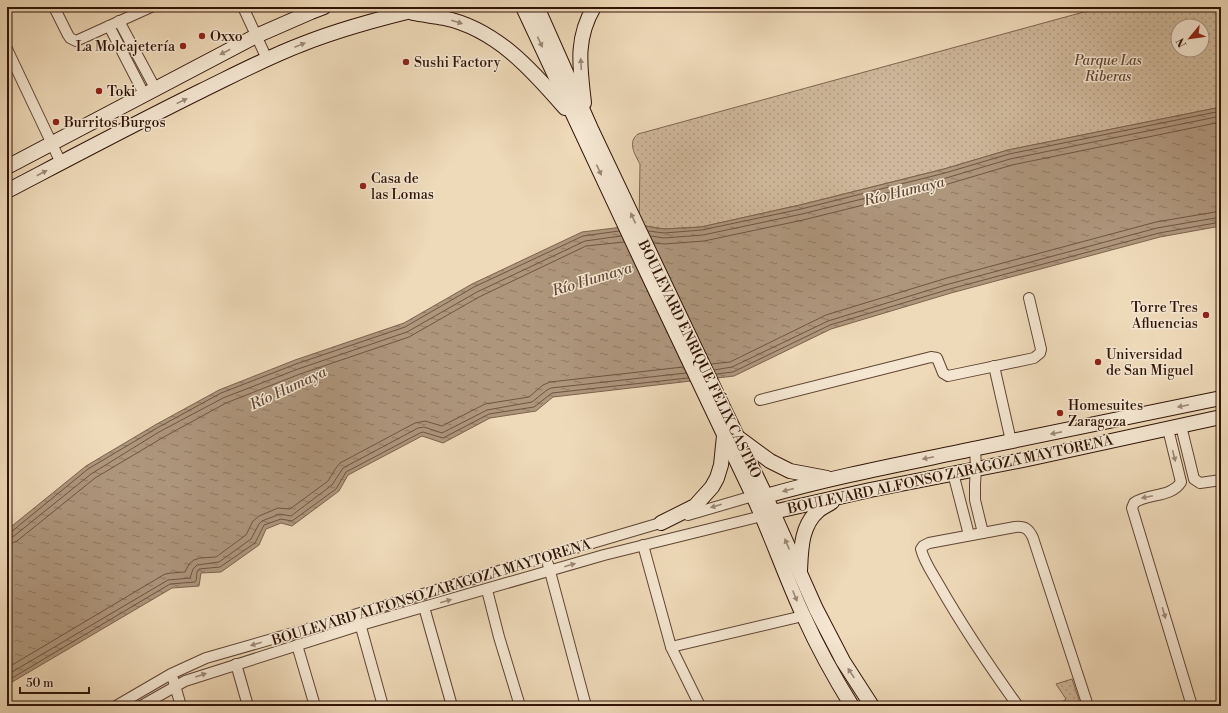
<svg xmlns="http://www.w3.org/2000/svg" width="1228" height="713" font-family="'Libre Bodoni',serif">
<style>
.park{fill:url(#park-dots);stroke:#806550;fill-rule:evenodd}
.water{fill:url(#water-ripples);stroke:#7c624d}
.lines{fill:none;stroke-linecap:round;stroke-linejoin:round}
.shore{stroke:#705442;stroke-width:1}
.street-casing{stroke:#604433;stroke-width:12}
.secondary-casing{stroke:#311307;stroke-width:16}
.street{stroke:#f4e6d1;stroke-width:10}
.secondary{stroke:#f4e6d1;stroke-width:14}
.oneway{fill:#9c8776}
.poi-dot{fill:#8f2418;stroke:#f4e6d1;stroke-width:1.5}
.labels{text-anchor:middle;stroke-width:3;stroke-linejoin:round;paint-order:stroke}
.poi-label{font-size:14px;fill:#311307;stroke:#f4e6d1;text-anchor:start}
.park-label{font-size:14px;font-style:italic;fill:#604433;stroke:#f4e6d1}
.street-label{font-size:14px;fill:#311307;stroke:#f4e6d1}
.water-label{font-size:15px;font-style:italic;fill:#634736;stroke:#f4e6d1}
</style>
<defs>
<pattern id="park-dots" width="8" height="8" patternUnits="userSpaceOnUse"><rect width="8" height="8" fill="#ceb79a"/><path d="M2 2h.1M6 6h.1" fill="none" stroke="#b19c83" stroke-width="1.8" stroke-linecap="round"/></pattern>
<pattern id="water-ripples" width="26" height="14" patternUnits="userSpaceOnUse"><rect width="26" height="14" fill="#ae967c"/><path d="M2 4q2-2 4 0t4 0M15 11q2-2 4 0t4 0" fill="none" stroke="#8e7964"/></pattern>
</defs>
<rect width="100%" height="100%" fill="#eed9b8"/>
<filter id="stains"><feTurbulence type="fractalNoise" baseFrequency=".005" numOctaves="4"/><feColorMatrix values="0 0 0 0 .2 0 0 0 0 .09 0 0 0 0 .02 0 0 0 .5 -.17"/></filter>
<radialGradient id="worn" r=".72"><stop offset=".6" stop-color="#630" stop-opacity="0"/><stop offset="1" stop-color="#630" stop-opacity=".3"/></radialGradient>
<g class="park">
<path d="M 1102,7 L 1221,7 L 1221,107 L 1008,150 L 944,169 L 800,205 L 701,227 L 664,229 L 639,225 L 640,164 C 635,155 627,142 638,134 ZM 1178,26 L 1202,26 L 1202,50 L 1178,50 Z"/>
<polygon points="1072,679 1081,706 1057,706 1066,699 1056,684"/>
</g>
<polygon class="water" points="1221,107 1221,226 1160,237 951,293 831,329 734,376 553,397 536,411 490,418 443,443 422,436 348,475 339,491 292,526 281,523 266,529 259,545 221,572 201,573 199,586 172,588 7,685 7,530 86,466 155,425 219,390 295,360 404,323 472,284 582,232 639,225 664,229 701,227 800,205 944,169 1008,150"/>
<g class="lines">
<g class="shore">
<polyline points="648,231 664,233 702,230 801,209 945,173 1009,154 1221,111"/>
<polyline points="651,236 664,238 703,235 802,214 946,178 1010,159 1221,116"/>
<polyline points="654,243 664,244 704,241 803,220 948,184 1012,165 1221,122"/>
<polyline points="711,364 730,362 826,315 947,278 1156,222 1221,211"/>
<polyline points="714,370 732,367 828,321 949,284 1157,228 1221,217"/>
<polyline points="716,374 733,372 830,325 950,289 1159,233 1221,222"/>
<polyline points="7,533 11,532 88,469 157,428 221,393 296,364 405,327 474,287 583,236 619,231"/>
<polyline points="7,538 14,536 91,474 159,432 223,398 298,369 407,332 477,292 585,241 621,236"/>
<polyline points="7,544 12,543 17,541 95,478 162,438 226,403 300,374 409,337 479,297 586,246 624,242"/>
<polyline points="7,668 165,574 171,573 185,572 189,564 194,560 200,558 216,557 246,535 253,521 259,516 278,508 290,509 328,481 336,468 340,463 415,423 425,421 442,426 485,404 529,397 543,385 550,382 683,367"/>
<polyline points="7,675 168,580 190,578 193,569 197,565 219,562 251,539 259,524 262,521 280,514 291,516 332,485 343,468 418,428 424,427 442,433 487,410 532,402 547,390 551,388 686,373"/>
<path d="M 7,681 L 170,584 L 195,582 C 198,579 195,573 199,569 L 220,567 L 255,543 L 264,525 L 281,519 L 292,521 L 336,489 L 346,472 L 420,433 L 423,432 L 443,438 L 489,414 L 534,407 L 552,393 L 688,378"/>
</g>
<defs>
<g id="street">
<polyline points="54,7 68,35 70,38 76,41 151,7"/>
<polyline points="243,7 267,59"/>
<polyline points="119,21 155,88"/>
<polyline points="109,26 144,94"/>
<polyline points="7,49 61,163"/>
<polyline points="994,366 1011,441"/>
<polyline points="760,400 931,357 937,358 943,373 948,376 1034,358 1040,353 1041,349 1029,298"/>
<polyline points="1181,426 1194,479 1200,483 1221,480"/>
<path d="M 1168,429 L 1181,482 C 1171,498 1148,493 1134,503 L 1132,508 L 1192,706"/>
<polyline points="975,449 976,468 975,484 975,500 983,533"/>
<polyline points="953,473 969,535"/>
<polyline points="688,515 753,496"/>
<polyline points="643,545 671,647 700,706"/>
<polyline points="548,564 586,706"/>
<polyline points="487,590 499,637 520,706"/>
<polyline points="424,607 452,706"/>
<polyline points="359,620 383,706"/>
<polyline points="297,645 315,706"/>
<polyline points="671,647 803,616"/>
<polyline points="236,664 248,706"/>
<polyline points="173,679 181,706"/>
<polyline points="116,706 171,674 206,658 314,627 545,557 667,521"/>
<polyline points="141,706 185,681 361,625 604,555 762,516"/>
<path d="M 1018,706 C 990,667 963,627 939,585 C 933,574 924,562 921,549 L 923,546 L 929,543 L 1015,527 C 1025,526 1029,529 1033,538 L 1088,706"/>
</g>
<g id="secondary">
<path d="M 523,7 C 597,167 672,326 748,485 C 769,528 784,574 804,617 C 818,648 834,677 852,706"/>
<polyline points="537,7 592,131 722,405 762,488 816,609 843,661 872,706"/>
<path d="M 413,13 C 423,15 434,16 444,18 C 496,29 532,70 565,108"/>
<path d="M 584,103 C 580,67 575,39 594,7"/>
<polyline points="7,167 256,36 311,12 324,7"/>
<path d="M 7,191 C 72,157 136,123 201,91 C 234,75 266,58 300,45 C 342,28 385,17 428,7"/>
<polyline points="740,439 770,461 790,471 827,478"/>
<path d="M 766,496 C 836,476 907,463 978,448 C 1059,431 1140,414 1221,398"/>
<polyline points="773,512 870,490 1028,459 1221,417"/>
<polyline points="661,523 695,506 712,487 717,478 721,465 724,436"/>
<path d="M 800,571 C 801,549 801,525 819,510 C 823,507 828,505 832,502"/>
</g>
</defs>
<use href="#street" class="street-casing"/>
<use href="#secondary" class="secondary-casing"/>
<use href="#street" class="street"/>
<use href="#secondary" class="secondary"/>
</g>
<defs><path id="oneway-solid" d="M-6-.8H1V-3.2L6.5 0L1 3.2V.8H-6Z"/></defs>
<g class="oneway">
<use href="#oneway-solid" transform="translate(457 22) rotate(18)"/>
<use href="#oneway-solid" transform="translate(540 42) rotate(65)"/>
<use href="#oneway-solid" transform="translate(300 45) rotate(-22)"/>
<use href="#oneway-solid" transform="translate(225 52) rotate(153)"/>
<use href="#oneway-solid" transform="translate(581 64) rotate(-93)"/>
<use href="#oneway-solid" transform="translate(182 101) rotate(-26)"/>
<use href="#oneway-solid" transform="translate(599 170) rotate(65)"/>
<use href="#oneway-solid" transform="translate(42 173) rotate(-28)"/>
<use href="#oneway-solid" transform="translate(633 218) rotate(-115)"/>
<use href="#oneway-solid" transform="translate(1183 406) rotate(168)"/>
<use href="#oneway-solid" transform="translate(1056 433) rotate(169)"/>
<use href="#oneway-solid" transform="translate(1174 456) rotate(76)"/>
<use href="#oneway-solid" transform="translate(928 458) rotate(168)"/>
<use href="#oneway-solid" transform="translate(788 490) rotate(165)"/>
<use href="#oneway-solid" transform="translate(1147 497) rotate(168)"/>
<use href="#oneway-solid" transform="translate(716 506) rotate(164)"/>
<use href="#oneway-solid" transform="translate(787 544) rotate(-113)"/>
<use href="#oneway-solid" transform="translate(570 565) rotate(-16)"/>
<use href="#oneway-solid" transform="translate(795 596) rotate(68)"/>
<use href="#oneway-solid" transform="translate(446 601) rotate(-16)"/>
<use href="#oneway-solid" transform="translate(1164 613) rotate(73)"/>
<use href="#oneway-solid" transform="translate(256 644) rotate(164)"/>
<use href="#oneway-solid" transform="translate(851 673) rotate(-123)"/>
<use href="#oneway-solid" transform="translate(201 675) rotate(-19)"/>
</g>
<g class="poi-dot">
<circle cx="202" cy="36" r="4"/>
<circle cx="183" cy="46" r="4"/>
<circle cx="406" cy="62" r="4"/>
<circle cx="99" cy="91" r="4"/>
<circle cx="56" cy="122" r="4"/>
<circle cx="363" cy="186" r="4"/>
<circle cx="1206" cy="315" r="4"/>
<circle cx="1098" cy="362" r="4"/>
<circle cx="1060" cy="413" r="4"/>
</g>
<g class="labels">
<g class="poi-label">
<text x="210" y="41">Oxxo</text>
<text x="175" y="51" text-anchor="end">La Molcajetería</text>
<text x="414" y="67">Sushi Factory</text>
<text x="107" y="96">Toki</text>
<text x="64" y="127">Burritos Burgos</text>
<text x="371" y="183">Casa de<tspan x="371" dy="16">las Lomas</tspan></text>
<text x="1198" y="312" text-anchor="end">Torre Tres<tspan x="1198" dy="16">Afluencias</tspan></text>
<text x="1106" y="359">Universidad<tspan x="1106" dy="16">de San Miguel</tspan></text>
<text x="1068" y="410">Homesuites<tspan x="1068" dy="16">Zaragoza</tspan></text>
</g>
<g class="park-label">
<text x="1108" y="65">Parque Las<tspan x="1108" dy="16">Riberas</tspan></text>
</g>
<g class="street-label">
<text transform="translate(700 359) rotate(64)" y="5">BOULEVARD ENRIQUE FÉLIX CASTRO</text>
<text transform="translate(950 474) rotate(-12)" y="5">BOULEVARD ALFONSO ZARAGOZA MAYTORENA</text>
<text transform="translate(431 592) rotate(-17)" y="5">BOULEVARD ALFONSO ZARAGOZA MAYTORENA</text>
</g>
<g class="water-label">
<text transform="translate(904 191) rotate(-14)" y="5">Río Humaya</text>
<text transform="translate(592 279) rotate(-17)" y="5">Río Humaya</text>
<text transform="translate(288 388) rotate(-25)" y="5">Río Humaya</text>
</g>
</g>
<rect width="1228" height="713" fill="none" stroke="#eed9b8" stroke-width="24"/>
<rect x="8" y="8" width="1212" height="697" fill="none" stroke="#311307" stroke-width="2"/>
<rect x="12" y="12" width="1204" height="689" fill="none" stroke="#311307"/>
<g transform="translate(1190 38) rotate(241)"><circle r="19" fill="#f4e6d1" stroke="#a69280"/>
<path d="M0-3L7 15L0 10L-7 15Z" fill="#8f2418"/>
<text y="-6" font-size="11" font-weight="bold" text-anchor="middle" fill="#311307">N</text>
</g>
<path d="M20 687v6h69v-6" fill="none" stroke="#311307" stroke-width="2"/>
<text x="26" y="687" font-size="12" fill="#311307" stroke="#f4e6d1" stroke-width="3" paint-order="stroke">50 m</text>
<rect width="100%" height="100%" filter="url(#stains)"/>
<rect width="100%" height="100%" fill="url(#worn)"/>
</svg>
